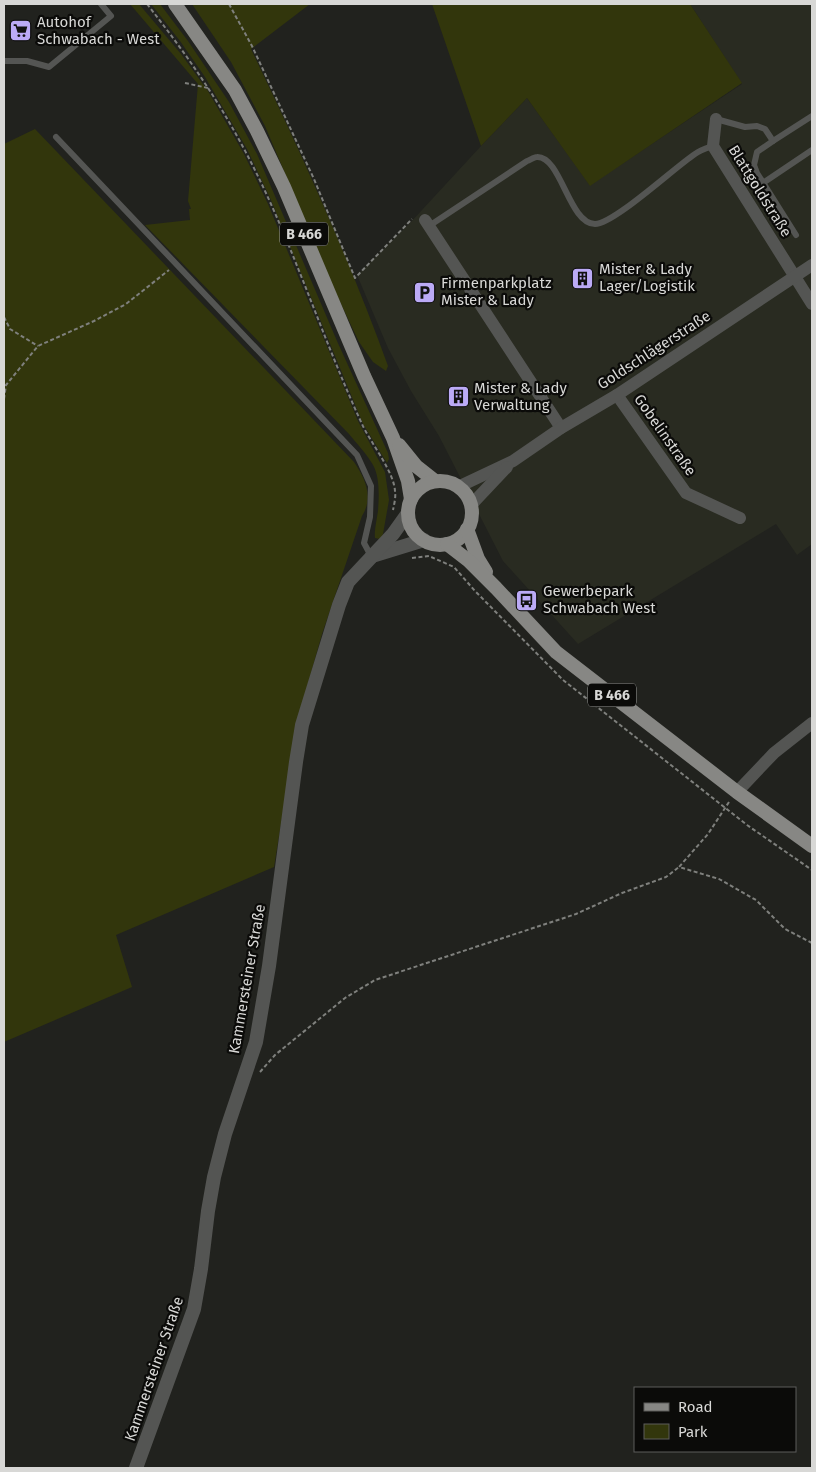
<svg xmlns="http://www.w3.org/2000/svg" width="816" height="1472" font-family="'Fira Sans',sans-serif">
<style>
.built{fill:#292b21}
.green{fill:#32360c}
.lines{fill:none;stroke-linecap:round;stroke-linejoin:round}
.path{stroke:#7f807d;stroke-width:2;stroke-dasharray:4 2.5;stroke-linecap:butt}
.service{stroke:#545553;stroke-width:6}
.minor{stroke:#545553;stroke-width:12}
.tertiary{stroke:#545553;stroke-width:14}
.primary{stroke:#878784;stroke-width:14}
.labels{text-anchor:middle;stroke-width:4.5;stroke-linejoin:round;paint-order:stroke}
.shield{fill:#0b0b09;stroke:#9a9a98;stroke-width:1}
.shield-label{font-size:14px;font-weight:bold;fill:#d8d8d6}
.poi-label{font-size:15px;fill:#d8d8d6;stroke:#0b0b09;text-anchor:start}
.street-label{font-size:15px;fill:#d8d8d6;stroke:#0b0b09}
</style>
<rect width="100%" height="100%" fill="#21221e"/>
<polygon class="built" points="690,4 812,4 812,544 797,555 776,524 578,644 503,561 439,436 411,391 388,348 357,275 410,223 481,146 527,98 590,185 742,84"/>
<g class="green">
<path d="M 130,4 L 139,4 L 181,54 L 208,91 L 244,154 L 268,204 L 358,421 L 385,472 L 389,500 L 383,534 L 380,539 L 375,538 C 374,532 377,518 378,511 C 379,497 380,477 373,465 C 367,454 357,444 349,434 L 145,225 L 190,220 L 189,209 L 191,209 L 188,201 L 198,84 Z"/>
<polygon points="151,4 160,4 188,41 229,102 257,154 337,341 388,453 389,459 387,463 363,424 271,200 247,149 205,77 180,41"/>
<path d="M 192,4 L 310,4 L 251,49 C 301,153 349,258 388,366 L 386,371 L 373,362 L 359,342 L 333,287 L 265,126 L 231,62 Z"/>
<polygon points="432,4 690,4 742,83 590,186 527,98 481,146"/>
<path d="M 35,129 L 354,462 C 365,478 374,497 362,516 L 322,634 L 307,687 L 293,749 L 274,867 L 116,935 L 132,987 L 4,1042 L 4,144 Z"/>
</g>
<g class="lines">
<g class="path">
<path d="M 147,4 C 180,46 211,89 237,136 C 288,227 318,329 362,424 C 370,442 395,473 395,492 C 396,497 394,505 393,510"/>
<polyline points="229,4 252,46 314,179 355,278 412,219"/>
<polyline points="185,83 208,88"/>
<polyline points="4,317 10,329 38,346"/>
<polyline points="4,399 6,385 38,346 94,321 126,304 169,270"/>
<polyline points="412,558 429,556 454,567 475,591 563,680 747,825 812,870"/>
<polyline points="729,802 708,834 679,867 719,879 756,900 785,929 812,943"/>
<polyline points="260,1072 275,1055 345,998 375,980 576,914 622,893 666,877 679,867"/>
</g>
<g class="service">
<polyline points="4,61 27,61 49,67 111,16 101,4"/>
<polyline points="716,119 745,127 757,126 765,129 773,141 757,152 754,165 757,173 796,235"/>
<polyline points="56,137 357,455 371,486 370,517 364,543 371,556"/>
<polyline points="773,141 812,116"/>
<polyline points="763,183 812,150"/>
<path d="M 429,226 L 527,161 C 530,160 534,157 537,157 C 561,156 569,224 595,224 C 614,224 675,167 695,154 C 700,150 707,148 713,146"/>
</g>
<g class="minor">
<polyline points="716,119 713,146 812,304"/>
<polyline points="425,220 561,428"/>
<polyline points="617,395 686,493 740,518"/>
<polyline points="458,487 513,461 561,428 617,395 812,265"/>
<polyline points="471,505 507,467"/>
<polyline points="737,792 774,753 812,723"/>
</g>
<g class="tertiary">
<polyline points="372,556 424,540"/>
<polyline points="136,1468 194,1309 201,1269 208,1211 214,1177 225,1134 256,1042 269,966 296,762 302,725 339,605 348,582 393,534 408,513"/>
</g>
<g class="primary">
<polyline points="175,4 235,90 257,131 284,187 364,376 393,438 408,481 411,499"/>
<polyline points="399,445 416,466 435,481"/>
<circle cx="440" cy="513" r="32"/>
<polyline points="467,529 478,559 486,572"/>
<polyline points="447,544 469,561 496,588 556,652 737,792 812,846"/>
</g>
</g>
<defs>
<symbol id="supermarket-square" viewBox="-11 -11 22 22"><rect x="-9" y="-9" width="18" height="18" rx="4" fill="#bbaaf6" stroke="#0b0b09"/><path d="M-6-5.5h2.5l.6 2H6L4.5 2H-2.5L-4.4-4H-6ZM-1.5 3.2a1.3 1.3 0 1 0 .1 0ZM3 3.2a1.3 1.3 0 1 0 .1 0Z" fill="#111"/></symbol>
<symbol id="building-square" viewBox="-11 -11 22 22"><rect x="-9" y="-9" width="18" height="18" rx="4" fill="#bbaaf6" stroke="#0b0b09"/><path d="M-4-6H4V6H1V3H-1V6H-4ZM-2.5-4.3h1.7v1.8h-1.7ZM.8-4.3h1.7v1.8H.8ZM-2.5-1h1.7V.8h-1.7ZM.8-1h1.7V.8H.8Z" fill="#111"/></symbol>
<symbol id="parking-square" viewBox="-11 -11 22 22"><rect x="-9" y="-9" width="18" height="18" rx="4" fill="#bbaaf6" stroke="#0b0b09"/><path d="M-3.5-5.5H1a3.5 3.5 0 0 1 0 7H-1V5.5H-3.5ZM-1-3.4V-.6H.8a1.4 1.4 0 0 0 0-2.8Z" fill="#111"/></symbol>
<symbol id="bus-square" viewBox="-11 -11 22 22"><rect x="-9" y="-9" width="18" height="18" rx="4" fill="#bbaaf6" stroke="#0b0b09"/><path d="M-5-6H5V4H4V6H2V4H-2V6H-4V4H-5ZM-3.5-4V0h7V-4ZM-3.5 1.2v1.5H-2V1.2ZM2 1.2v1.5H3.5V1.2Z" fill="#111"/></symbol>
</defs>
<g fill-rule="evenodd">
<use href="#supermarket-square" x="8" y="18" width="25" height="25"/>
<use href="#building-square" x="570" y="266" width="25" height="25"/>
<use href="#parking-square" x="412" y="280" width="25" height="25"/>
<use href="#building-square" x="446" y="384" width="25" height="25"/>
<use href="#bus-square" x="514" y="588" width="25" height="25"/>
</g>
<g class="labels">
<g class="shield">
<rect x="280" y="222.5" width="48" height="23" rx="4"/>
<rect x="588" y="683.5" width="48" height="23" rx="4"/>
</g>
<g class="shield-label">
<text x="304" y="239">B 466</text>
<text x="612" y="700">B 466</text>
</g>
<g class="poi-label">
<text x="37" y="27">Autohof<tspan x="37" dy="17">Schwabach - West</tspan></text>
<text x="599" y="274">Mister &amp; Lady<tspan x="599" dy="17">Lager/Logistik</tspan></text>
<text x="441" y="288">Firmenparkplatz<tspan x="441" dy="17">Mister &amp; Lady</tspan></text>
<text x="474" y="393">Mister &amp; Lady<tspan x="474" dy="17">Verwaltung</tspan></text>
<text x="543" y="596">Gewerbepark<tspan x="543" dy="17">Schwabach West</tspan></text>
</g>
<g class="street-label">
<text transform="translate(760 191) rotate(58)" y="5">Blattgoldstraße</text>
<text transform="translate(654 350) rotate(-33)" y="5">Goldschlägerstraße</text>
<text transform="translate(665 435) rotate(55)" y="5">Gobelinstraße</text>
<text transform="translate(247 979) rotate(-80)" y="5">Kammersteiner Straße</text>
<text transform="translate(154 1369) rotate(-71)" y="5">Kammersteiner Straße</text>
</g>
</g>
<rect width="816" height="1472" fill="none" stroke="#d8d8d6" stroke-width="10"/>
<rect x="634" y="1387" width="162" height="65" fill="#0b0b09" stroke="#5d5d5b"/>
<rect x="644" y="1403" width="25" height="8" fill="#878784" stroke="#5d5d5b"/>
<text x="678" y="1412" font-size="15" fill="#d8d8d6">Road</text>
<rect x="644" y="1424" width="25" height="15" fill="#32360c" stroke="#5d5d5b"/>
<text x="678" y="1437" font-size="15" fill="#d8d8d6">Park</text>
</svg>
